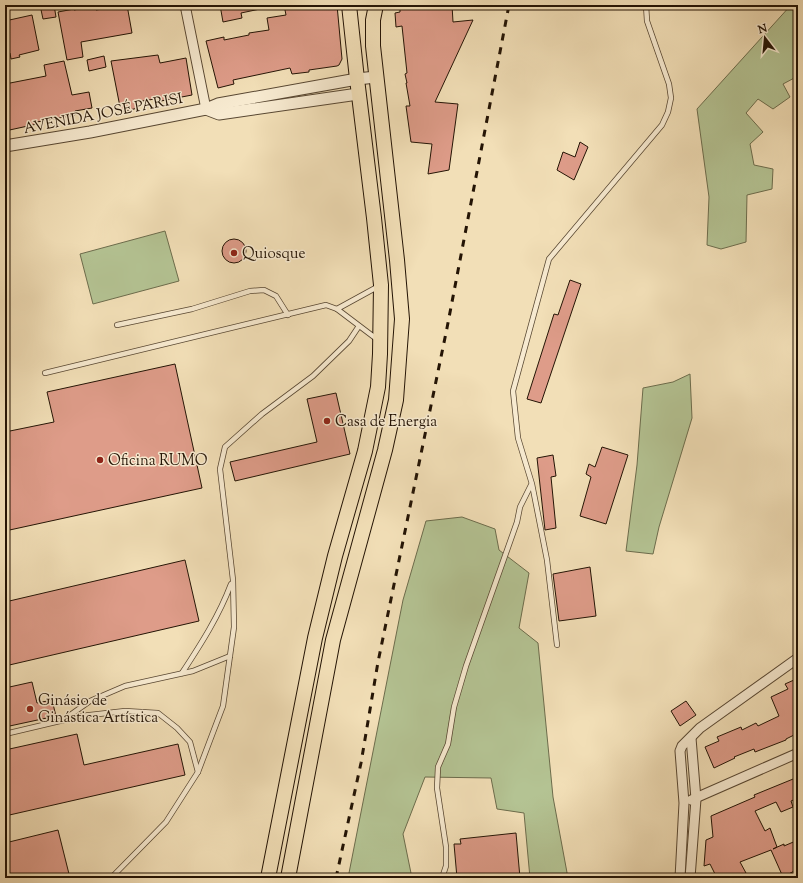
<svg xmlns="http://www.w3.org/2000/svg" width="803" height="883" font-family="'Sorts Mill Goudy',serif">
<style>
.green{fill:#b4c393;stroke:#6c6c4c}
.building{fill:#de9c89;stroke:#241405}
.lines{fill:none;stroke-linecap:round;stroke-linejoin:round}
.service-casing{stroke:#584732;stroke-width:6}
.minor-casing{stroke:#584732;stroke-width:11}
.tertiary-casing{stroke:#584732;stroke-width:13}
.primary-casing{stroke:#241405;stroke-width:16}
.service{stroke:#f7ead0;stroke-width:4.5}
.minor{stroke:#f7ead0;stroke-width:9}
.tertiary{stroke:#f7ead0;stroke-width:11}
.primary{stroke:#f2dfb7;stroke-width:14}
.rail{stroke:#241405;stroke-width:3;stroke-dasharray:7 7;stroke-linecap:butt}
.poi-dot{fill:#8f2418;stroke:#f7ead0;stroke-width:1.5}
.labels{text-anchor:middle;stroke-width:3;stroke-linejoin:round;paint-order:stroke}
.street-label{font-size:15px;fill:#241405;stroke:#f7ead0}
.poi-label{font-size:15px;fill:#241405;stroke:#f7ead0;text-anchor:start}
</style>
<rect width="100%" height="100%" fill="#f2dfb7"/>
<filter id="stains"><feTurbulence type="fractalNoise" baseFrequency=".005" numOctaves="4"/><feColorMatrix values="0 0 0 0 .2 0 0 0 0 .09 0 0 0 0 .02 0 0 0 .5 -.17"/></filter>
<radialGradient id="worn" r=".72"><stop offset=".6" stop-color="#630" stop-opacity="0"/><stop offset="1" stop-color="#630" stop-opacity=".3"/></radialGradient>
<g class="green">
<polygon points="791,5 798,5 798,76 783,84 790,97 773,109 758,99 746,113 763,132 750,144 754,165 773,169 772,189 747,195 746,242 721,249 707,245 709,197 697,109"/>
<polygon points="165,231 179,281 93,304 80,254"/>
<polygon points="690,374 692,418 659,527 653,554 626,551 637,465 643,388 673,382"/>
<polygon points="462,517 495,529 499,550 529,573 519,628 538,643 553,797 568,878 530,878 524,813 497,809 491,778 425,777 403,834 412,878 348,878 403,600 426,521"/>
</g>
<g class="building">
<polygon points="40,5 54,5 56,17 43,19"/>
<polygon points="127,5 132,33 81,42 83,57 67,60 58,12 74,9 74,10 95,6 96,10"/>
<polygon points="220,5 260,5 260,9 241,13 242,18 223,22"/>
<polygon points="284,5 337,5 342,59 339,65 337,66 309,70 309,72 292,74 290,68 233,80 234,84 218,88 206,41 224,37 224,40 249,35 249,33 269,30 267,18 286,15"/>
<polygon points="400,5 452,5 453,22 473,20 435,102 458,104 449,170 428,174 432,144 411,142 406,106 410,106 406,83 407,83 405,74 407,73 402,26 396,27 395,13 400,12"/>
<polygon points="32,15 39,50 19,55 20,57 11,59 10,53 5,54 5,21"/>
<polygon points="158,55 160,63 186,58 192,95 161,101 161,98 136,102 138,108 121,112 111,61"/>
<polygon points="104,56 106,67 89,71 87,60"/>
<polygon points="64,61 72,95 89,92 92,108 75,111 75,115 37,122 37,124 5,131 5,84 46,76 44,65"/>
<polygon points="580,142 588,147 574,180 557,170 563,152 575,157"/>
<circle cx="234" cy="251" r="12"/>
<polygon points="570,280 581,284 541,403 527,399 554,314 558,315"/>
<polygon points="175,364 202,488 5,531 5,432 54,422 47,392"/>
<polygon points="336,393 350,454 235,481 230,462 317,442 307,399"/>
<polygon points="602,447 628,455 606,524 580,516 591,477 586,474 589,464 595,467"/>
<polygon points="553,455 556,476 551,477 556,528 545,530 537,458"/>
<polygon points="185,560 199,621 5,666 5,602"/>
<polygon points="590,567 596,616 559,621 553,574"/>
<polygon points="794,680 795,682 798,681 798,733 786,739 786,740 755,752 754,749 734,757 735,758 714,768 705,747 719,741 717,737 741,727 742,730 756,723 758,726 779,716 771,697 788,689 785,684"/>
<polygon points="32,682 37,703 52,700 56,716 5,727 5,688"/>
<polygon points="686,701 696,715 680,726 671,711"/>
<polygon points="77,734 84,765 178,744 185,775 5,816 5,750"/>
<polygon points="798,777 798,798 791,801 793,807 781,812 776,802 755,811 765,831 770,828 777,847 773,849 784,844 784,846 798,840 798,865 794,867 796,870 783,877 771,850 740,862 746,873 743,874 745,878 717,878 710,864 704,866 706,840 713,837 711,816 755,797 754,795"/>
<polygon points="58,830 70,878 5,878 5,843"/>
<polygon points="516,833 520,878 457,878 454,844 461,844 460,839"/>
</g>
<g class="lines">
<defs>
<g id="service">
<polyline points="117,325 192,309 250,291 264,290 276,296 288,315"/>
<polyline points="378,340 337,309 379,286"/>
<polyline points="45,373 326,305 337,309"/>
<polyline points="557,645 547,560 532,484 518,438 513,391 549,259 662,125 668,112 671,98 669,84 647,21 646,5"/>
<path d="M 182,673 C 201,644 219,616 231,584"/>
<polyline points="66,718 90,701 125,686 193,671 230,656"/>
<polyline points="5,734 81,716 125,711 158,713 177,728 190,742 198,772"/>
<polyline points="111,878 166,822 198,772 223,706 234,627 233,580 220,469 225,447 262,414 313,376 349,341 359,326"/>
<polyline points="442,878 446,866 446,847 437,788 438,767 448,744 454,707 466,666 517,522 520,507 531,485"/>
</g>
<g id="minor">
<polyline points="185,5 206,109"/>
<polyline points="691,800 798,753"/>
<polyline points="680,878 684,803 680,751 682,746 700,728 798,658"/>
<polyline points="690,878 696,799 691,738"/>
</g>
<g id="tertiary">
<polyline points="206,109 219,114 358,94"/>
<polyline points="5,146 90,132 206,109 218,104 357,79 376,77"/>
</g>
<g id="primary">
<polyline points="268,878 315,638 335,556 365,451 378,387 380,354 381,285 374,218 357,79 349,5"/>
<polyline points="288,878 333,640 385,450 396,400 402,319 397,260 373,46 373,20 376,5"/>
</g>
</defs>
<use href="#service" class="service-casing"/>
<use href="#minor" class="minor-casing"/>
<use href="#tertiary" class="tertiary-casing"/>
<use href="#primary" class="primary-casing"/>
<use href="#service" class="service"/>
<use href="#minor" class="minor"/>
<use href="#tertiary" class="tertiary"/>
<use href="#primary" class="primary"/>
<polyline class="rail" points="336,878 361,763 378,662 447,328 509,5"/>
</g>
<g class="poi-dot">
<circle cx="234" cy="253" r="4"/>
<circle cx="327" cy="421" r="4"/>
<circle cx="100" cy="460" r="4"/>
<circle cx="30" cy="709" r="4"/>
</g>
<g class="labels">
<g class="street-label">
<text transform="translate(103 113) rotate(-11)" y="5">AVENIDA JOSÉ PARISI</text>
</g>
<g class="poi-label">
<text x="242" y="258">Quiosque</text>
<text x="335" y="426">Casa de Energia</text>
<text x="108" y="465">Oficina RUMO</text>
<text x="38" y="705">Ginásio de<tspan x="38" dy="17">Ginástica Artística</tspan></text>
</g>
</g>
<rect width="803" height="883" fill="none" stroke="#f2dfb7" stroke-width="20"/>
<rect x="6" y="6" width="791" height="871" fill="none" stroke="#241405" stroke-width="2"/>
<rect x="10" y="10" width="783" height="863" fill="none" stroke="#241405"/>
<g transform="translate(765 38) rotate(344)" stroke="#f7ead0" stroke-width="3" paint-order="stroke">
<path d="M0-3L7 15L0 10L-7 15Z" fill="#241405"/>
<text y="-6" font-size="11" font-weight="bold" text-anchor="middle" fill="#241405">N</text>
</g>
<rect width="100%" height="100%" filter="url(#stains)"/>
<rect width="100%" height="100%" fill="url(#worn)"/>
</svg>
